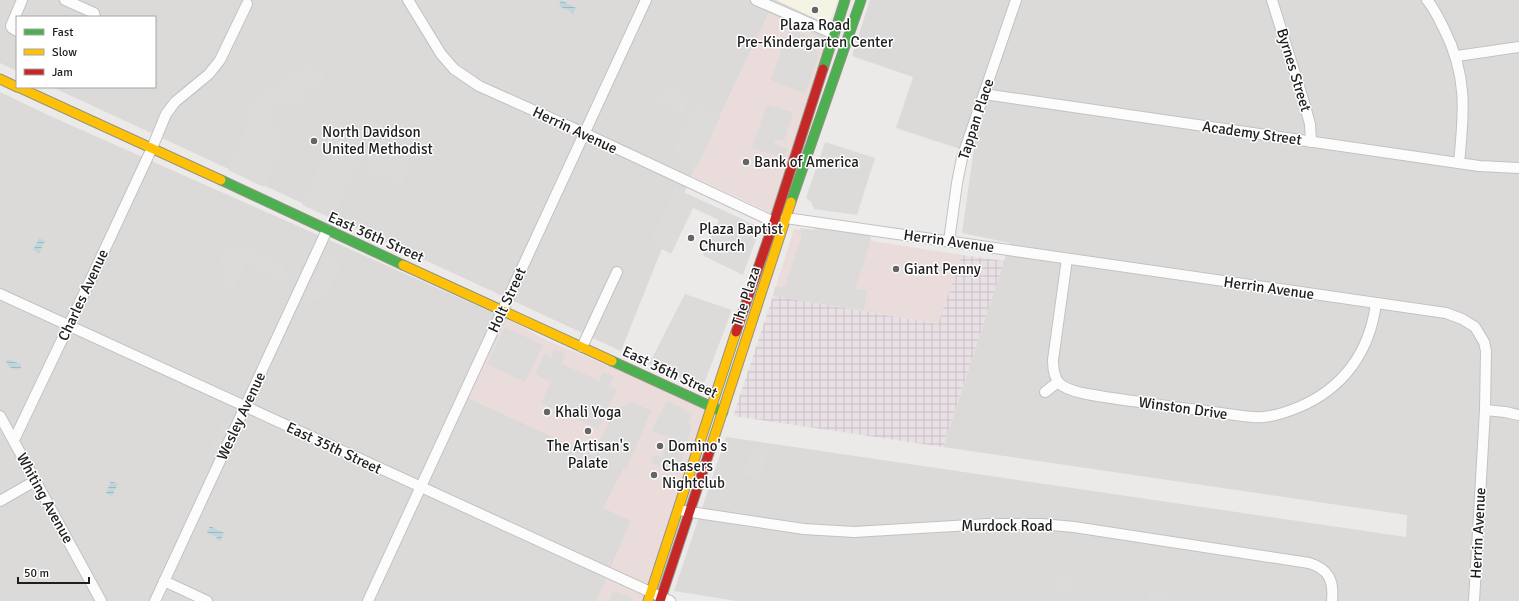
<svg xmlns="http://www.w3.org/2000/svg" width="1519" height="601" font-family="Signika,sans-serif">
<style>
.residential{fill:#dbdad9}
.commercial{fill:#e9dcdb}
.industrial{fill:url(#industrial-grid)}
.education{fill:#f5f3e4}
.parking{fill:#dcdbda}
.water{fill:url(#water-rules)}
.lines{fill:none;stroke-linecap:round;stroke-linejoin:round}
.street-casing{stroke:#c3c2c2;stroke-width:12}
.fast-casing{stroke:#939482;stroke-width:11}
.slow-casing{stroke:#939482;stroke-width:11}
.jam-casing{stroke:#939482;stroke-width:11}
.street{stroke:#fcfcfc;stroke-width:10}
.fast{stroke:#4caf50;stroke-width:9}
.slow{stroke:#ffc107;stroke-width:9}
.jam{stroke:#c62828;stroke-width:9}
.poi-dot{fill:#666565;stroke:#fff;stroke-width:1.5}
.labels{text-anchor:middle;stroke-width:3;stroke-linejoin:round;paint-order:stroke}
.poi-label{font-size:15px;fill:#1e1e1e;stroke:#fff;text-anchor:start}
.street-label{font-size:15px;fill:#1e1e1e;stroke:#fff}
</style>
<defs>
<pattern id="industrial-grid" width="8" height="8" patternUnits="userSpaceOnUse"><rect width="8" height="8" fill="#e9e0e6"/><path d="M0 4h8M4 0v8" fill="none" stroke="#c7c0c5"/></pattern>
<pattern id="water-rules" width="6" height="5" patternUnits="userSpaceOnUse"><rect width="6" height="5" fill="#bed6dc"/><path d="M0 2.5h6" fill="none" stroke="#a3b7bc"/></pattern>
</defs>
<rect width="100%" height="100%" fill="#eceae8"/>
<g class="residential">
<polygon points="0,0 838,0 824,40 769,13 691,176 621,351 52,87 155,87 155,17 17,17 17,71 0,63"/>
<polygon points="870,0 1519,0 1519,601 737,601 674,591 726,437 1406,537 1407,515 943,447 1010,243 962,233 974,148 957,148 896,128 913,77 852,56"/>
<polygon points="0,92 48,115 507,319 468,398 624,469 631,521 597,601 0,601"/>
</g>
<g class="commercial">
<polygon points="769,13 824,40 836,47 773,214 691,176"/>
<polygon points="794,229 962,255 939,324 773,296"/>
<polygon points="507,319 546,340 628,374 712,412 642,601 597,601 631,521 603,508 623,469 468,398"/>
</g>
<polygon class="industrial" points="962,255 1004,261 943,447 733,416 773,296 938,324"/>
<polygon class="education" points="776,0 838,0 829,25"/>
<g class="parking">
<polygon points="791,28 814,39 818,57 805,94 771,80 783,44"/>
<polygon points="309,63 325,74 319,91 307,87 300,108 281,102 275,103 273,106 268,120 282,134 279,152 264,187 228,170 250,120 245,113 253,98"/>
<polygon points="664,84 691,96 683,113 657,102"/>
<polygon points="695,103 721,115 697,166 672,154"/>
<polygon points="767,105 793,112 784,141 777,139 774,142 775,144 788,149 785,158 752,148"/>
<polygon points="825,142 875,158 857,215 814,209 811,202 806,198"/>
<polygon points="373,146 412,163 402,186 363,170"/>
<polygon points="332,151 359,162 333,219 302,205 323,157 328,156"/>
<polygon points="675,188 757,226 758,234 743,275 704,256 703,254 719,220 693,208 671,254 649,242"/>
<polygon points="800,228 814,230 815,228 870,235 871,240 855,289 867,290 864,311 773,296 775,287 785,287 802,235"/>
<polygon points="241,243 256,250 253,255 264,260 267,255 286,264 283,270 290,273 285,283 246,264 234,289 219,282 224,270 217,266 227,244 238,249"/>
<polygon points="327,254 343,261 323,303 314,299 312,300 308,308 303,306"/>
<polygon points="685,294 732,310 705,381 696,385 649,364"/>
<polygon points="505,327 543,345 525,382 487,364"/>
<polygon points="555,349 565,354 561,363 599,381 603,372 614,377 609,386 617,390 598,429 541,403 551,382 535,374 544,354 551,357"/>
<polygon points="667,401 683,408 683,410 691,415 688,423 692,426 678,474 651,462 654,455 662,457 669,437 651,431"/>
<polygon points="632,402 651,411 626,470 593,456 614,410"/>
<polygon points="229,423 218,449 209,450 222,425"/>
<polygon points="752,447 767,447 762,478 743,476"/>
<polygon points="1057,574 1072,576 1070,595 1055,593"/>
<polygon points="1148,589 1166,591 1165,601 1147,601"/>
<polygon points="613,591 629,597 635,601 609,601"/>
</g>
<g class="water">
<polygon points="561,0 576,8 573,13 559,6"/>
<polygon points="39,238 45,241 39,253 33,250"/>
<polygon points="7,359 20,364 21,368 18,370 9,367 6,361"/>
<polygon points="111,481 118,484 112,496 106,493"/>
<polygon points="210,526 224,533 220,541 216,539 217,537 207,533"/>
</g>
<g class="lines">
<defs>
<g id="street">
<polyline points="65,0 94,13 95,17"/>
<polyline points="408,0 441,54 454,69 479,86 584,133 774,222"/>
<polyline points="756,0 834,34"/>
<polyline points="1272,0 1305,106 1310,124 1311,142"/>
<path d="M 1427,0 C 1434,8 1439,19 1444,29 C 1468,76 1464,113 1459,163"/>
<polyline points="17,31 12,28 11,26 22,0"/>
<polyline points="1457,56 1519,47"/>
<polyline points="984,94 1479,166 1519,168"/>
<polyline points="786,218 1446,313 1462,319 1475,327 1484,342 1486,351 1485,410 1474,601"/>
<polyline points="949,241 957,183 962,158 1016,0"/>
<path d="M 1067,259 L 1053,360 C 1053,384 1061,388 1082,393 C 1112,399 1143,402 1173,407 C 1191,409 1209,411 1227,414 C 1239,415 1251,418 1263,417 C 1276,416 1287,412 1299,407 C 1344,388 1370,351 1376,303"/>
<polyline points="0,294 670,601"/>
<polyline points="582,347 617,272"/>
<polyline points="1045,392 1058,382"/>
<polyline points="1485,410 1505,412 1519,415"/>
<polyline points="0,416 101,601"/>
<polyline points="14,440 90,281 152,148 166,114 175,102 209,74 220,60 247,4"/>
<polyline points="0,501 35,481"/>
<path d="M 684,511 L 804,529 L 854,532 L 987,524 L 1042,524 L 1074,527 L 1309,563 C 1329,569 1334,581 1332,601"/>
<polyline points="164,581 207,601"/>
<polyline points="155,601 327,230"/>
<polyline points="368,601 646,0"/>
</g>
<g id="fast">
<polyline points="823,69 845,0"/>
<polyline points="221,180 403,265"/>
<polyline points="791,202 861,0"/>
<polyline points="612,361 723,412"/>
</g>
<g id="slow">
<polyline points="0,79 17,87"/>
<polyline points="18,87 221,180"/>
<polyline points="403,265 612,361"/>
<polyline points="711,447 791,202"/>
<polyline points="648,601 736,332"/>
</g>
<g id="jam">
<polyline points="736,332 774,222 823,69"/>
<polyline points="660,601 711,447"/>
</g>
</defs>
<use href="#street" class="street-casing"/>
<use href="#fast" class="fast-casing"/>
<use href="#slow" class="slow-casing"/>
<use href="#jam" class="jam-casing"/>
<use href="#street" class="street"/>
<use href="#fast" class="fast"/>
<use href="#slow" class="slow"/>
<use href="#jam" class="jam"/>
</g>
<g class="poi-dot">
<circle cx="815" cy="10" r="4"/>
<circle cx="314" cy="141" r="4"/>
<circle cx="746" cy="162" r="4"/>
<circle cx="691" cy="238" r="4"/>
<circle cx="896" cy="269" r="4"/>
<circle cx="547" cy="412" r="4"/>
<circle cx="588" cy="431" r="4"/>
<circle cx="660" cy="446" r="4"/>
<circle cx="654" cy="475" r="4"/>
</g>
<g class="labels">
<g class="poi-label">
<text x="815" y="30" text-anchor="middle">Plaza Road<tspan x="815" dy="17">Pre-Kindergarten Center</tspan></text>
<text x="322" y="137">North Davidson<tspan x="322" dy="17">United Methodist</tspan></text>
<text x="754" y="167">Bank of America</text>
<text x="699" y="234">Plaza Baptist<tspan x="699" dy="17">Church</tspan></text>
<text x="904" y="274">Giant Penny</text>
<text x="555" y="417">Khali Yoga</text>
<text x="588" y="451" text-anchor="middle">The Artisan's<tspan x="588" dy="17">Palate</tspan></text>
<text x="668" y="451">Domino's</text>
<text x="662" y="471">Chasers<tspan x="662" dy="17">Nightclub</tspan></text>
</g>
<g class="street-label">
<text transform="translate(1294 70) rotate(73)" y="5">Byrnes Street</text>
<text transform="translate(976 119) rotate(-72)" y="5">Tappan Place</text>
<text transform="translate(575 130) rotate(25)" y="5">Herrin Avenue</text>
<text transform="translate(1252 133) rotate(8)" y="5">Academy Street</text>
<text transform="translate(376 237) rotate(24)" y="5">East 36th Street</text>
<text transform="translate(949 241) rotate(8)" y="5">Herrin Avenue</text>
<text transform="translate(1269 288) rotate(8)" y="5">Herrin Avenue</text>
<text transform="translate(83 295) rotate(-65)" y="5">Charles Avenue</text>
<text transform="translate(746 296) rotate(-72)" y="5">The Plaza</text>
<text transform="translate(507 300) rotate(-65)" y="5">Holt Street</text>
<text transform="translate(670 372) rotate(25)" y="5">East 36th Street</text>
<text transform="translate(1183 408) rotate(8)" y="5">Winston Drive</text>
<text transform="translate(241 416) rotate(-65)" y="5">Wesley Avenue</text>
<text transform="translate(334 448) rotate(25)" y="5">East 35th Street</text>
<text transform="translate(45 498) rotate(61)" y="5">Whiting Avenue</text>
<text x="1007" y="531">Murdock Road</text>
<text transform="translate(1478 533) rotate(-87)" y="5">Herrin Avenue</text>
</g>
</g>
<rect x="16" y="16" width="140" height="72" fill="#ffffff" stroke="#a5a5a5"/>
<rect x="24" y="29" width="20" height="6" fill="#4caf50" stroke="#a5a5a5"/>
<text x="52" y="36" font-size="12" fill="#1e1e1e">Fast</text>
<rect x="24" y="49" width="20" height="6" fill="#ffc107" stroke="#a5a5a5"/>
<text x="52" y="56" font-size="12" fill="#1e1e1e">Slow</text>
<rect x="24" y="69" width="20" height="6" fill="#c62828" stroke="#a5a5a5"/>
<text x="52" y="76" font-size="12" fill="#1e1e1e">Jam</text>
<path d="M18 577v6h71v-6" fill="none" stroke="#1e1e1e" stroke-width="2"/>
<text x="24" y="577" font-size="12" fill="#1e1e1e" stroke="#ffffff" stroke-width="3" paint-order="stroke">50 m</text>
</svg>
